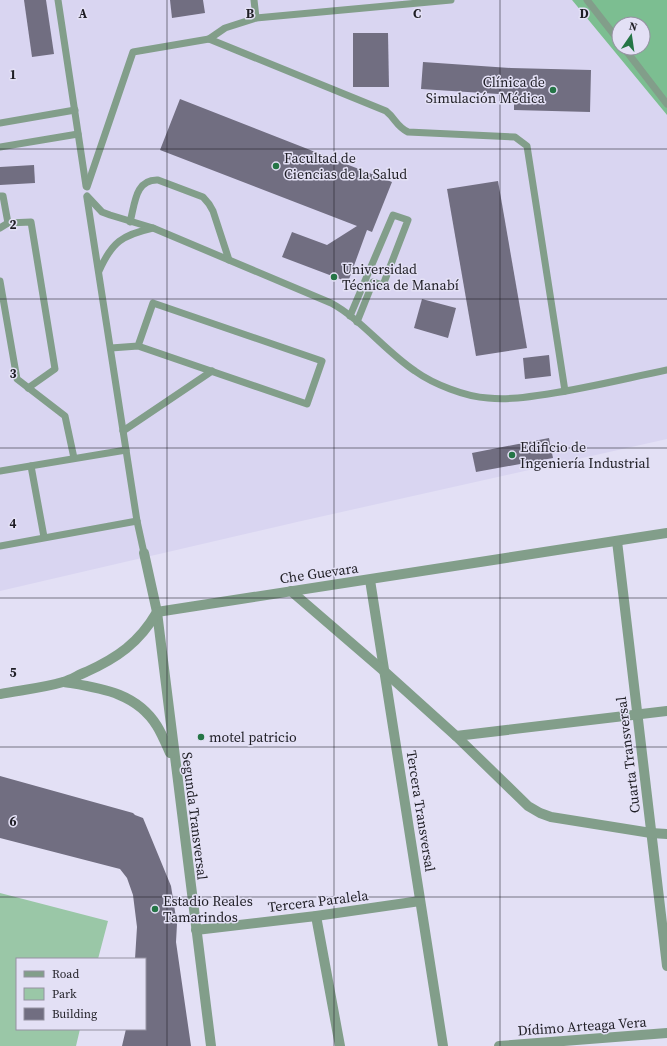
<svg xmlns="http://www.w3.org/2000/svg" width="667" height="1046" font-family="'Source Serif 4',serif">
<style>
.built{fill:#d9d5f1}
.green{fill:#9ac7a7}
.forest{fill:#7cbe91;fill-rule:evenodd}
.building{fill:#716e81}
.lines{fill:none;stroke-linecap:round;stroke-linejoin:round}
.lane{stroke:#829e8a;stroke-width:7}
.street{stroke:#829e8a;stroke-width:10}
.grid{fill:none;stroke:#1f1e25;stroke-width:1;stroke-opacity:0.55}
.poi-dot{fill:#257546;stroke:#e3e0f5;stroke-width:1.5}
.labels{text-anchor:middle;stroke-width:3;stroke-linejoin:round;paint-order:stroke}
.poi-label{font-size:14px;fill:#1f1e25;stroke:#e3e0f5;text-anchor:start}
.street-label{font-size:14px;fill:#1f1e25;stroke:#e3e0f5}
.grid-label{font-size:13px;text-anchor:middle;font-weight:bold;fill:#1f1e25;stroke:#e3e0f5;stroke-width:3;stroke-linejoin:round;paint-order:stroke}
</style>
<rect width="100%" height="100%" fill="#e3e0f5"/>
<polygon class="built" points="0,0 572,0 667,115 667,439 297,522 0,591"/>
<polygon class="green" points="0,893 108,921 98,959 17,959 17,1029 80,1029 76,1046 0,1046"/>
<path class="forest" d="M 572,0 L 667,0 L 667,115 ZM 619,24 L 643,24 L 643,48 L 619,48 Z"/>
<g class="building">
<polygon points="24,0 46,0 54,54 32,57"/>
<polygon points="170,0 203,0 205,13 172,18"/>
<polygon points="353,33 388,33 389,87 353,87"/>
<polygon points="423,62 511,68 591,70 590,112 514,110 514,95 421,89"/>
<polygon points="180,99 392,182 372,232 367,230 348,282 282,257 292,232 327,245 357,226 160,150"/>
<polygon points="34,165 35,183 0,185 0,167"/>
<polygon points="498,181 527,348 476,356 447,189"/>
<polygon points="422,299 456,308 448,338 414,328"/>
<polygon points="549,355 551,376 525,379 523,358"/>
<polygon points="549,438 553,458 476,472 472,453"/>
<polygon points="0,776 133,813 135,815 143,818 171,886 177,924 176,942 191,1046 122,1046 126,1029 145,1029 145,959 135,959 137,927 133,895 127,878 120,869 0,838"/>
</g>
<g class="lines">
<g class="lane">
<polyline points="58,0 86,186"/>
<polyline points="254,0 256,18"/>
<polyline points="587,0 619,41"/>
<polyline points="209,39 225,28 256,18 451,0"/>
<polyline points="624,48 667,104"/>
<polyline points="0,123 75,110"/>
<polyline points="0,147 78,134"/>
<path d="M 87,187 L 133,52 L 209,39 L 386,111 C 396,119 396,126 408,132 L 515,137 L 527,146 L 565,391"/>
<polyline points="0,196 3,196 8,223 31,222 55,369 28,388"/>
<path d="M 87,196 L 102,212 L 110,215 L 153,228 L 331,303 C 361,319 386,352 415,371 C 433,384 466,397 488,398 C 509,400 528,397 548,394 C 588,388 628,378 667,370"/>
<polyline points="87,198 137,521 144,553"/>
<path d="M 130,222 C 135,204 135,179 158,180 L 203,197 L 209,204 L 213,211 L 229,260"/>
<polyline points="0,228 8,223"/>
<path d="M 99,271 C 112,242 122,235 153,228"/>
<polyline points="0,281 17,379 65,416 74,458"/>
<polyline points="350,316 393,215 408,220 383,285 373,282 357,322"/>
<polyline points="111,348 138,346 307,404 322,361 153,303 138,346"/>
<polyline points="123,431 212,371"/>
<polyline points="31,466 44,537"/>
<polyline points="0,471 126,450"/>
<polyline points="0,546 137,521"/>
</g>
<g class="street">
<polyline points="617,541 667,966"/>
<polyline points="144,553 157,612 211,1046"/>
<polyline points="370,580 443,1046"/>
<polyline points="291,591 385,672 456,736 528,806 540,813 551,817 651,833 667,834"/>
<polyline points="157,612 667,533"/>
<path d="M 64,682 C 99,688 136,692 157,726 C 162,734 166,744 170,753"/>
<path d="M 0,694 C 21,690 43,688 63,682 C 71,680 78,675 86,672 C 117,658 139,643 157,612"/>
<polyline points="456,736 667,711"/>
<polyline points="316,916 340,1046"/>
<polyline points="196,930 316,916 420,901"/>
<polyline points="499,1046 667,1033"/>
</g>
</g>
<path class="grid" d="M 167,0 L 167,1046M 334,0 L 334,1046M 500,0 L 500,1046M 0,149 L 667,149M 0,299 L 667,299M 0,448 L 667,448M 0,598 L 667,598M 0,747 L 667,747M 0,897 L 667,897"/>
<g class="poi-dot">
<circle cx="553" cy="90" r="4"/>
<circle cx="276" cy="166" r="4"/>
<circle cx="334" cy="277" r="4"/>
<circle cx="512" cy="455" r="4"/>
<circle cx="201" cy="737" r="4"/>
<circle cx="155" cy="909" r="4"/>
</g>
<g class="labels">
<g class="poi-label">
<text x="545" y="87" text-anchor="end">Clínica de<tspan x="545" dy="16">Simulación Médica</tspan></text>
<text x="284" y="163">Facultad de<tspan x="284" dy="16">Ciencias de la Salud</tspan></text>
<text x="342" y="274">Universidad<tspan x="342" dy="16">Técnica de Manabí</tspan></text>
<text x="520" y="452">Edificio de<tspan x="520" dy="16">Ingeniería Industrial</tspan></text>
<text x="209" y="742">motel patricio</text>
<text x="163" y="906">Estadio Reales<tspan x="163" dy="16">Tamarindos</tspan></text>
</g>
<g class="street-label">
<text transform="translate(319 573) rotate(-8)" y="5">Che Guevara</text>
<text transform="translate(628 755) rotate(-97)" y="5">Cuarta Transversal</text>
<text transform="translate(421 811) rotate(81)" y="5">Tercera Transversal</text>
<text transform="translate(195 816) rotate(83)" y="5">Segunda Transversal</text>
<text transform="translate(318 901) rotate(-7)" y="5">Tercera Paralela</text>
<text transform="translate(582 1026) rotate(-4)" y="5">Dídimo Arteaga Vera</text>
</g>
</g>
<g class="grid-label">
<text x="83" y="18">A</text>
<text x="250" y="18">B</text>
<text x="417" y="18">C</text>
<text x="584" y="18">D</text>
<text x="13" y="79">1</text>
<text x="13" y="229">2</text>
<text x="13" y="378">3</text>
<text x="13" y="528">4</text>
<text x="13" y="677">5</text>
<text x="13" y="826">6</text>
</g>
<rect x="16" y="958" width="130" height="72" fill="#e3e0f5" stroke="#9592a2"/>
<rect x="24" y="971" width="20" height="6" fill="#829e8a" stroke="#9592a2"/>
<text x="52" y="978" font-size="12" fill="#1f1e25">Road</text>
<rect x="24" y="988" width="20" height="12" fill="#9ac7a7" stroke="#9592a2"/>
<text x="52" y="998" font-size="12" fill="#1f1e25">Park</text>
<rect x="24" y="1008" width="20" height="12" fill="#716e81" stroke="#9592a2"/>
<text x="52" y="1018" font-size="12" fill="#1f1e25">Building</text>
<g transform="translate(631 36) rotate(13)"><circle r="19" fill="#e3e0f5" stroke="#9592a2"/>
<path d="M0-3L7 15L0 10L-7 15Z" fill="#257546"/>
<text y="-6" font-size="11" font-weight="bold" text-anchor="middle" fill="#1f1e25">N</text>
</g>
</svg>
